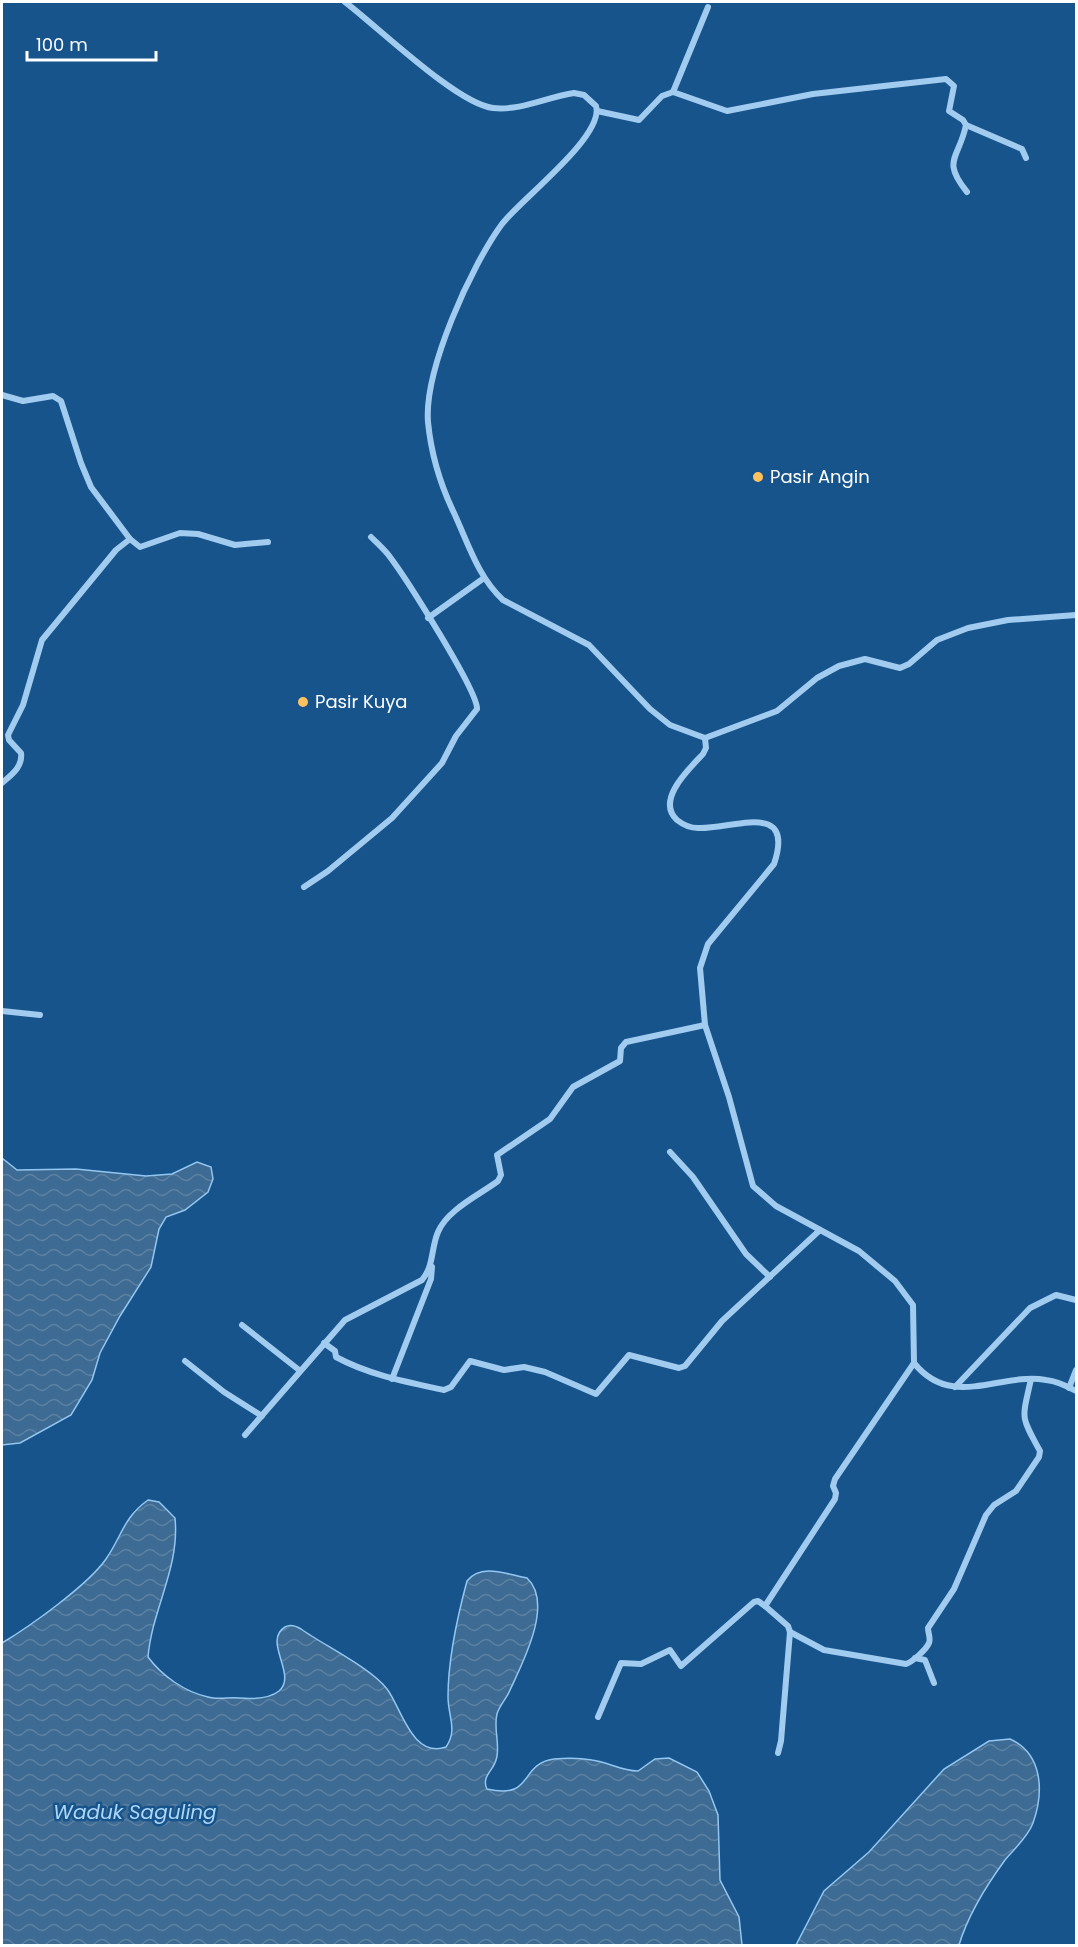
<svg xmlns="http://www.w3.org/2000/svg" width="1078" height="1947" font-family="Poppins,sans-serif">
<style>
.water{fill:url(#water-waves);stroke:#93c7f1;stroke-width:1.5}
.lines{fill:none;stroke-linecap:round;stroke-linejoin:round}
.street{stroke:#a1cbef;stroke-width:6}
.poi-dot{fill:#ffc25e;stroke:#17548c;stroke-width:2}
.labels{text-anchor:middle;stroke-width:5;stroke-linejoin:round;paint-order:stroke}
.poi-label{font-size:18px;fill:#fff;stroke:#17548c;text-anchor:start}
.water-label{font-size:20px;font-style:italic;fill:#add5f6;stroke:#17548c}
</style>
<defs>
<pattern id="water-waves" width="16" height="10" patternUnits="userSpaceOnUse" patternTransform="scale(1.5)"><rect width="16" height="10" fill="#3e6b93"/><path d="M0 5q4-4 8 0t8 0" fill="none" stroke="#5b81a3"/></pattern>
</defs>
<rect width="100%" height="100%" fill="#17548c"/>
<g class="water">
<polygon points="2,1158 17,1170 76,1169 146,1176 172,1174 197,1162 211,1167 213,1179 208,1192 185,1210 166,1217 159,1229 151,1267 120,1316 100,1353 92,1380 71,1415 20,1443 2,1445"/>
<path d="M 148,1500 L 159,1502 L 175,1518 C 180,1568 152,1609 148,1657 C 162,1676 185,1692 208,1697 C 218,1700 229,1697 239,1698 C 251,1699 269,1699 279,1691 C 298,1675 262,1641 285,1627 C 290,1624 296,1626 301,1629 C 325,1646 371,1668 387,1689 C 401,1707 412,1759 446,1747 C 458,1730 448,1716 448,1697 C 448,1660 457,1618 467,1581 C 481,1563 506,1574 527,1578 C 554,1603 523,1662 510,1690 C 507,1698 499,1706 497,1714 C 493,1729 501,1746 496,1760 C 493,1771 481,1777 487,1789 C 535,1800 518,1764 554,1759 C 565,1758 581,1758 592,1760 C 608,1762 621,1771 638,1771 L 655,1759 L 669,1758 L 697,1772 L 709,1791 L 718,1815 L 720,1880 L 739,1917 L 742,1945 L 2,1945 L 2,1643 C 29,1627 88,1585 106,1559 C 122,1536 123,1518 148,1500 Z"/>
<path d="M 1010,1739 C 1043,1754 1044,1792 1033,1823 C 1028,1837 1014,1849 1005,1860 C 986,1886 968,1915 959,1945 L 796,1945 L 824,1891 L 869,1852 L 944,1769 L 989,1741 Z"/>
</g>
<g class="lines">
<g class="street">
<path d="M 345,2 C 377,26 457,104 493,108 C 521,111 547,97 574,93 L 584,95 L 596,106 C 605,136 520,200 502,224 C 471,266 424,370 428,422 C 431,453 441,486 454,513 C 468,543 478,577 503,600 L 589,645 L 650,709 L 670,725 L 705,738 L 706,748 L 703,754 C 690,768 655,800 677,820 C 682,824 690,828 698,828 C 730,830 796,799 774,864 L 708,944 L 700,968 L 705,1025 L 729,1097 L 753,1186 L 776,1206 L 859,1251 L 895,1281 L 913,1305 L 914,1363 C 952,1410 999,1372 1046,1380 C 1057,1381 1067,1386 1076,1391"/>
<polyline points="673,92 708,7"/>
<path d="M 597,111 L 639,120 L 662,96 L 673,92 L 727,111 L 813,94 L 946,79 L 954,86 L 949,111 L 963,120 L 966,125 C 959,159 941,160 967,192"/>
<polyline points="966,125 1022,149 1026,158"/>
<path d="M 2,395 L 23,401 L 53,396 L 61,401 L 81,463 L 91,487 L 130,539 L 116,550 L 42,640 L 23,705 L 8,735 L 9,740 L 21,753 C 23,767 11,775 2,783"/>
<polyline points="130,539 140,547 180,533 198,534 235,545 268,542"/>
<polyline points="428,618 484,578"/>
<polyline points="705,738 777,711 817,678 839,666 865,659 900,668 909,664 937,640 968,628 1008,620 1076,615"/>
<path d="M 304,887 L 328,871 L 392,818 L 442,763 L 456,736 L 477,709 C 478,691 405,577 390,557 C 385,550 378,544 371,537"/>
<polyline points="2,1011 40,1015"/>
<polyline points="670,1152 693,1177 746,1254 770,1277"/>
<polyline points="242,1325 299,1370"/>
<path d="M 324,1343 L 335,1351 L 336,1357 C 369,1375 407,1382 444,1390 L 451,1387 L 470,1361 L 504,1370 L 524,1367 L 545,1372 L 596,1394 L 629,1355 L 679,1368 L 685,1366 L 722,1321 L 820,1230"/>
<polyline points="185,1361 224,1392 262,1416"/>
<polyline points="392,1379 431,1279 432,1267"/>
<polyline points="955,1387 1030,1308 1056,1295 1076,1300"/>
<polyline points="1069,1388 1076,1370"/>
<path d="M 245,1435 L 345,1320 L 422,1280 C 434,1266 431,1248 438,1232 C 447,1210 479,1195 498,1181 L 501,1175 L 497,1155 L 550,1119 L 573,1087 L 620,1061 L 621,1048 L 626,1042 L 705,1025"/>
<polyline points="765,1606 788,1626 790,1632 781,1741 778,1753"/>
<path d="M 790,1632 L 824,1650 L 906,1664 C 912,1662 926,1650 929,1643 C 931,1639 928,1633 928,1628 L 954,1589 L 986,1515 L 994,1505 L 1016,1491 L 1039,1457 L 1040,1451 C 1020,1415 1022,1420 1031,1379"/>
<polyline points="915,1658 925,1660 934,1683"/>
<polyline points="598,1717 621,1663 641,1664 670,1650 681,1666 754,1602 758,1601 765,1606 835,1499 836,1493 833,1486 835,1479 914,1363"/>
</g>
</g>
<g class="poi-dot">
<circle cx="758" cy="477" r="6"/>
<circle cx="303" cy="702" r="6"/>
</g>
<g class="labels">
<g class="poi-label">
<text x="770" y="483">Pasir Angin</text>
<text x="315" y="708">Pasir Kuya</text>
</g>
<g class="water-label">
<text x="135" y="1819">Waduk Saguling</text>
</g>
</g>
<rect width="1078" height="1947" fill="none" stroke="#ffffff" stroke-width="6"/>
<path d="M27 51v9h129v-9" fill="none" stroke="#ffffff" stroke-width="3"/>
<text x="36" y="51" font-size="18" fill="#ffffff" stroke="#17548c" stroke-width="4.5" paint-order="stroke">100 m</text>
</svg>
